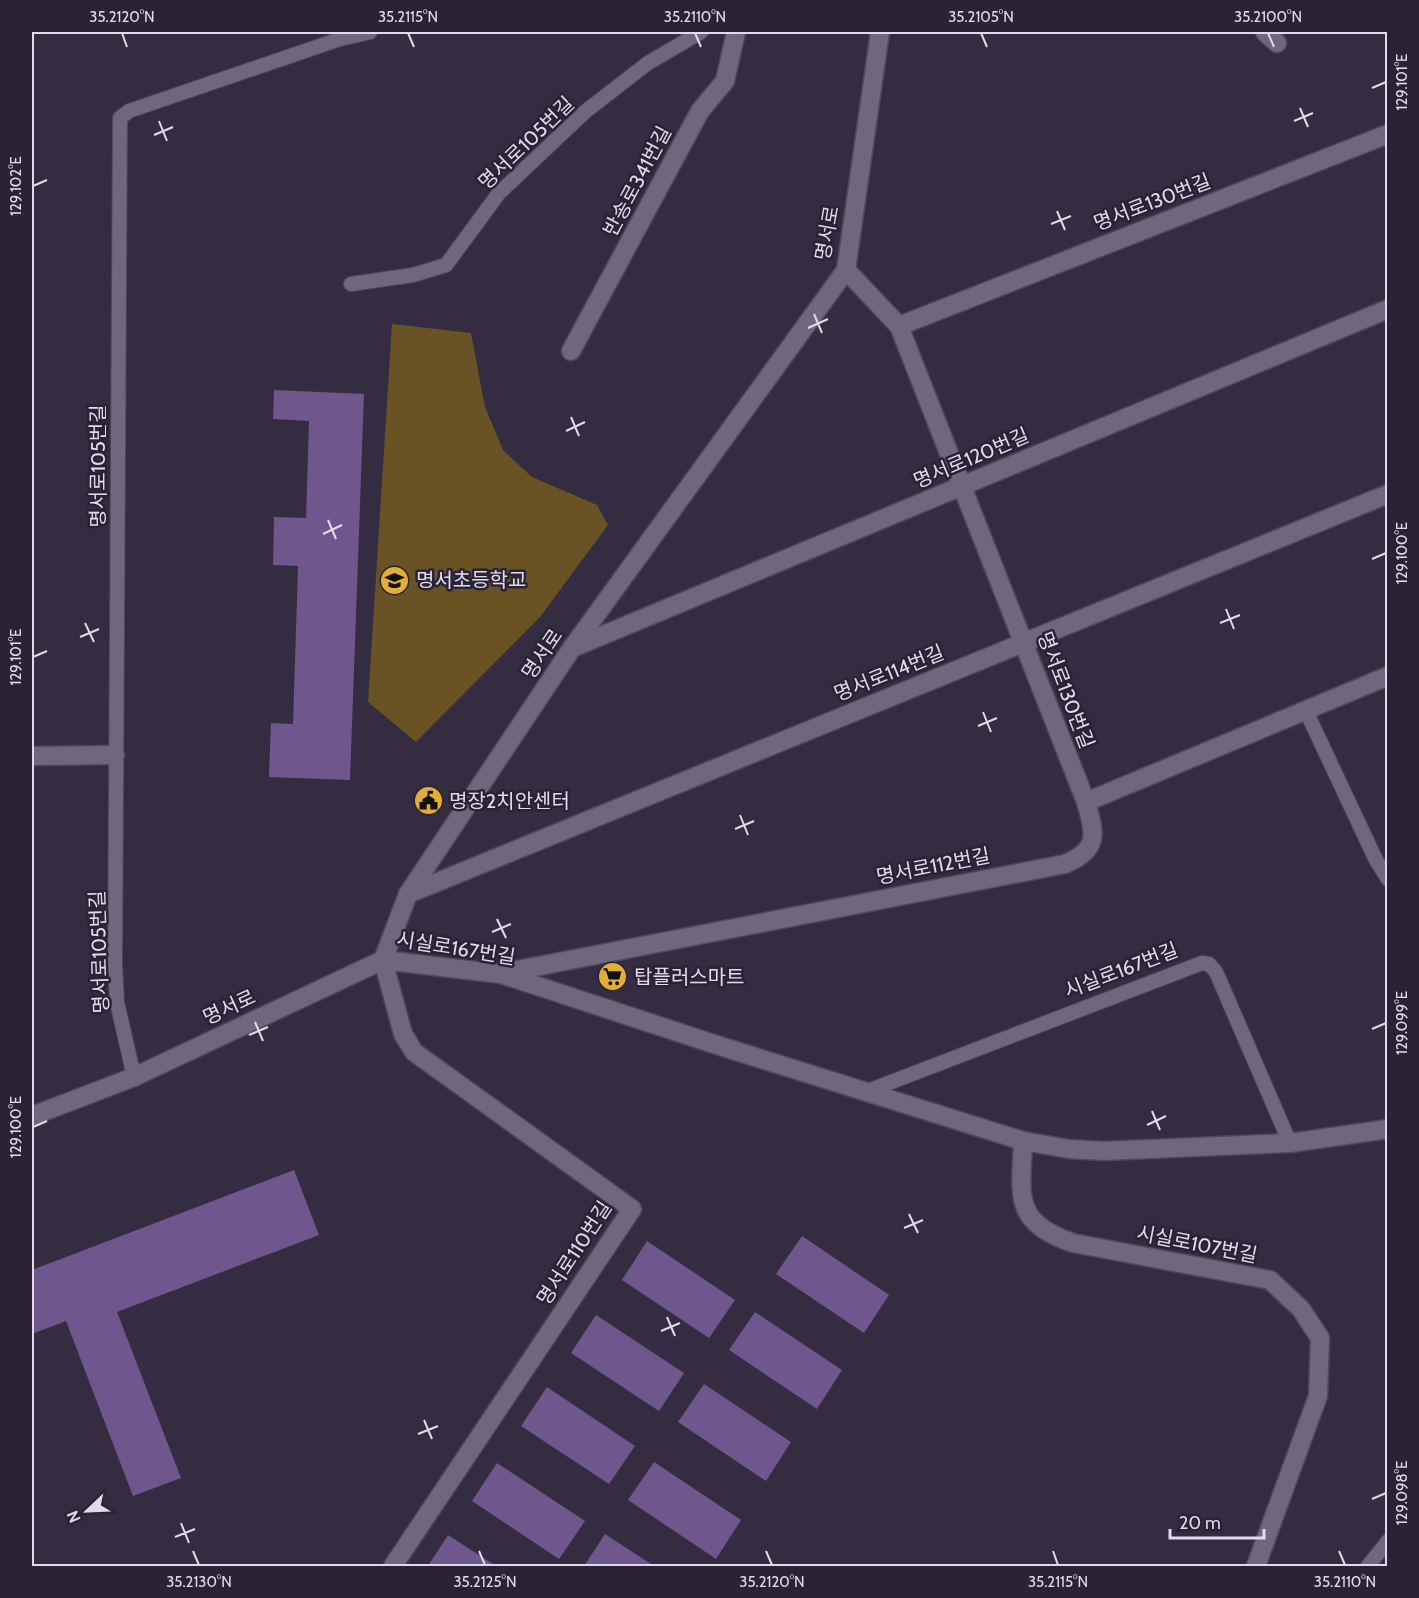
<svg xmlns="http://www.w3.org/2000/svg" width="1419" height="1598" font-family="Cabin,'Noto Sans KR',sans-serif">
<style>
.green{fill:#695223}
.building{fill:#6f578d}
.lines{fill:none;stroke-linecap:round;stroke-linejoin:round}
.service-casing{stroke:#4f4858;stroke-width:16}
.minor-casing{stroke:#4f4858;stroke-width:21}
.tertiary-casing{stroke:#4f4858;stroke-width:21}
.service{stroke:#70667d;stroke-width:14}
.minor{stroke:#70667d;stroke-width:18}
.tertiary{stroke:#70667d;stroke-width:18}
.ticks{fill:none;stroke:#e0dbe8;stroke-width:2}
.labels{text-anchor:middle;stroke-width:5;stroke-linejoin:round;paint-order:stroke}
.street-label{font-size:20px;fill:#e0dbe8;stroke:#2a2235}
.poi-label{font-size:20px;fill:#e0dbe8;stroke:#2a2235;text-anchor:start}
.neatline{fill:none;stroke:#e0dbe8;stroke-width:2}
.ticks-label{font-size:15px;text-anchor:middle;fill:#e0dbe8}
</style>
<rect width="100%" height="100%" fill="#342c40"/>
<polygon class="green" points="392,324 471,333 485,407 503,450 532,477 597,505 608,525 540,617 416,742 368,702"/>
<g class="building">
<polygon points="274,390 364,394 350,780 269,777 271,723 293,724 298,566 273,565 274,517 306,518 309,421 273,419"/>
<polygon points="294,1170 319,1235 117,1312 181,1478 133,1496 66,1321 32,1334 32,1270"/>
<polygon points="802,1236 889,1295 864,1333 776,1274"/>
<polygon points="647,1241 735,1300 709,1338 622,1280"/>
<polygon points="755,1312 842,1370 817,1409 729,1350"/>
<polygon points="596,1315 684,1373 659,1411 571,1353"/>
<polygon points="704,1384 791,1442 766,1481 678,1422"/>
<polygon points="547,1387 635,1446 609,1484 521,1426"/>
<polygon points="654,1462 741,1520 716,1559 628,1500"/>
<polygon points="497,1463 585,1521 559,1559 472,1501"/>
<polygon points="605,1534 654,1566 584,1566"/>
<polygon points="448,1535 496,1566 428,1566"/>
</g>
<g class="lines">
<defs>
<g id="service">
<polyline points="351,284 413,275 446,265 499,193 586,111 648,63 701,32"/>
<polyline points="1306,711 1376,860 1388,879"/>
<polyline points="134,1077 117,1002 115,965 120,118 129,111 340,39 370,32"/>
<polyline points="865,1092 1202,963 1209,964 1216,972 1290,1143"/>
<polyline points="1368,1566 1388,1541"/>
</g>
<g id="minor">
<polyline points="1265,32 1277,43"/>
<polyline points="846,270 899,326 1086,802"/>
<polyline points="899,326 1388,134"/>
<polyline points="571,351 700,111 725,81 736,32"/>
<polyline points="572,648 1388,309"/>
<polyline points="32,756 115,755"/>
<polyline points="408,894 1388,494"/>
<path d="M 503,973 L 1065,864 C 1100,849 1095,834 1086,802 L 1388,676"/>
<path d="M 1023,1141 C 1021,1196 1012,1222 1073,1243 L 1270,1280 L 1301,1309 L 1320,1338 L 1318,1396 L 1256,1566"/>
<polyline points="393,1566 632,1209 414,1052 403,1034 383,960 501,974 720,1046 1023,1141 1069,1149 1104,1151 1290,1143 1388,1129"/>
</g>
<polyline id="tertiary" points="32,1116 134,1077 383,960 408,894 572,648 846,270 880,32"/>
</defs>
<use href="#service" class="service-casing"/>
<use href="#minor" class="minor-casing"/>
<use href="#tertiary" class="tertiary-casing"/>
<use href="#service" class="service"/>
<use href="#minor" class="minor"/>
<use href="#tertiary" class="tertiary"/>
</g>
<path class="ticks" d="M 122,33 L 127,47M 408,33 L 414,47M 695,33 L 701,47M 981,33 L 987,47M 1268,33 L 1274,47M 1372,88 L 1386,82M 1300,108 L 1308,127M 159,121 L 167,141M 1294,121 L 1313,113M 154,135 L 173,127M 33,186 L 47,180M 1057,211 L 1065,230M 1051,224 L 1071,216M 814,314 L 822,333M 808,328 L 828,319M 571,417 L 579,436M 566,431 L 585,422M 328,520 L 336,539M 323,534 L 342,525M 1372,559 L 1386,553M 1226,609 L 1234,629M 85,623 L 94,642M 1220,623 L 1240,615M 80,637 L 99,629M 33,657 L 47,651M 983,712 L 991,732M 978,726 L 997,718M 740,815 L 748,835M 735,829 L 754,821M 497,919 L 506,938M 492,932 L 511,924M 255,1022 L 263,1041M 1372,1029 L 1386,1023M 249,1035 L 268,1027M 1152,1111 L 1160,1130M 1147,1125 L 1166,1116M 33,1127 L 47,1121M 909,1214 L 918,1233M 904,1228 L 923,1220M 667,1317 L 675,1336M 661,1331 L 680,1323M 424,1420 L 432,1439M 418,1434 L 438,1426M 1372,1499 L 1386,1493M 181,1523 L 189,1543M 175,1537 L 195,1529M 193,1551 L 199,1565M 479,1551 L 485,1565M 766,1551 L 772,1565M 1053,1551 L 1058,1565M 1339,1551 L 1345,1565"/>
<defs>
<symbol id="school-disc" viewBox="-11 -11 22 22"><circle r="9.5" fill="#e4ae35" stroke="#2a2235"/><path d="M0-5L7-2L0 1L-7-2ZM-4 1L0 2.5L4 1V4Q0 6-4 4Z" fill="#111"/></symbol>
<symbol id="civic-disc" viewBox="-11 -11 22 22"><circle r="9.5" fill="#e4ae35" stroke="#2a2235"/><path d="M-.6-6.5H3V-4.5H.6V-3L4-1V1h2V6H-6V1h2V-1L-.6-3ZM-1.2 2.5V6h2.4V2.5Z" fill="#111"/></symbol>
<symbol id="supermarket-disc" viewBox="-11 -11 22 22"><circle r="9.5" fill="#e4ae35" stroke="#2a2235"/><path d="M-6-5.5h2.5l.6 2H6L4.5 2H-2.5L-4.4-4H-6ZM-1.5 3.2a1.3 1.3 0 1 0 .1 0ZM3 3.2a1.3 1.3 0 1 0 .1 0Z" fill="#111"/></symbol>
</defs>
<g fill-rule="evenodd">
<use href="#school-disc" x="378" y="564" width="33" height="33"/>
<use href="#civic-disc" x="412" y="784" width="33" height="33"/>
<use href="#supermarket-disc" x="596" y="960" width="33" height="33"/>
</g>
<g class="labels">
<g class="street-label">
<text transform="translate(526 143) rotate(-44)" y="7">명서로105번길</text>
<text transform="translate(637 181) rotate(-62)" y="7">반송로341번길</text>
<text transform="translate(1152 202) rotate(-21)" y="7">명서로130번길</text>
<text transform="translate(827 233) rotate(-80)" y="7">명서로</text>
<text transform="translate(971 458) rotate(-23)" y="7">명서로120번길</text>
<text transform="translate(98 466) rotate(-90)" y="7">명서로105번길</text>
<text transform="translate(542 654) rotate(-56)" y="7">명서로</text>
<text transform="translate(889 673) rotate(-22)" y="7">명서로114번길</text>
<text transform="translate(1066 690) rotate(69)" y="7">명서로130번길</text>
<text transform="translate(933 866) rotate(-11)" y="7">명서로112번길</text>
<text transform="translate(456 948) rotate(9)" y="7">시실로167번길</text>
<text transform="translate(99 952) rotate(-92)" y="7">명서로105번길</text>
<text transform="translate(1121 970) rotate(-21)" y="7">시실로167번길</text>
<text transform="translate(229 1007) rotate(-25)" y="7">명서로</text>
<text transform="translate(1197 1244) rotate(11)" y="7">시실로107번길</text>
<text transform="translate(574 1253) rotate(-57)" y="7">명서로110번길</text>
</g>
<g class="poi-label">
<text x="416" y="587">명서초등학교</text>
<text x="449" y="808">명장2치안센터</text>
<text x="634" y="984">탑플러스마트</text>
</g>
</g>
<rect width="1419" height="1598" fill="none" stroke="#2a2235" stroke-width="66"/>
<g transform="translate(87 1511) rotate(247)" stroke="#2a2235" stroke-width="4.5" paint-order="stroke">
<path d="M0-4.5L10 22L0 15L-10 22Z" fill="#e0dbe8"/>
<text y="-9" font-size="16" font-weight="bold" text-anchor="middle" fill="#e0dbe8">N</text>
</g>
<path d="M1170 1529v9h94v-9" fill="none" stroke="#e0dbe8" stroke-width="3"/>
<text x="1179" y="1529" font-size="18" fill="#e0dbe8" stroke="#2a2235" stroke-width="4.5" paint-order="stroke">20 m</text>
<rect x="33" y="33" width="1353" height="1532" class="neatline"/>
<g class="ticks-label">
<text x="122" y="22">35.2120°N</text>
<text x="408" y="22">35.2115°N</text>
<text x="695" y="22">35.2110°N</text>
<text x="981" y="22">35.2105°N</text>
<text x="1268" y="22">35.2100°N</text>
<text transform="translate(1402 82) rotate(-90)" y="5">129.101°E</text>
<text transform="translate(16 186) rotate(-90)" y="5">129.102°E</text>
<text transform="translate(1402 553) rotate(-90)" y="5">129.100°E</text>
<text transform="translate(16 657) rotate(-90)" y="5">129.101°E</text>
<text transform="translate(1402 1023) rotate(-90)" y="5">129.099°E</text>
<text transform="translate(16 1127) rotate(-90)" y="5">129.100°E</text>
<text transform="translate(1402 1493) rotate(-90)" y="5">129.098°E</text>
<text x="199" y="1587">35.2130°N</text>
<text x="485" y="1587">35.2125°N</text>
<text x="772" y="1587">35.2120°N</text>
<text x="1058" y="1587">35.2115°N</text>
<text x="1345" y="1587">35.2110°N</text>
</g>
</svg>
